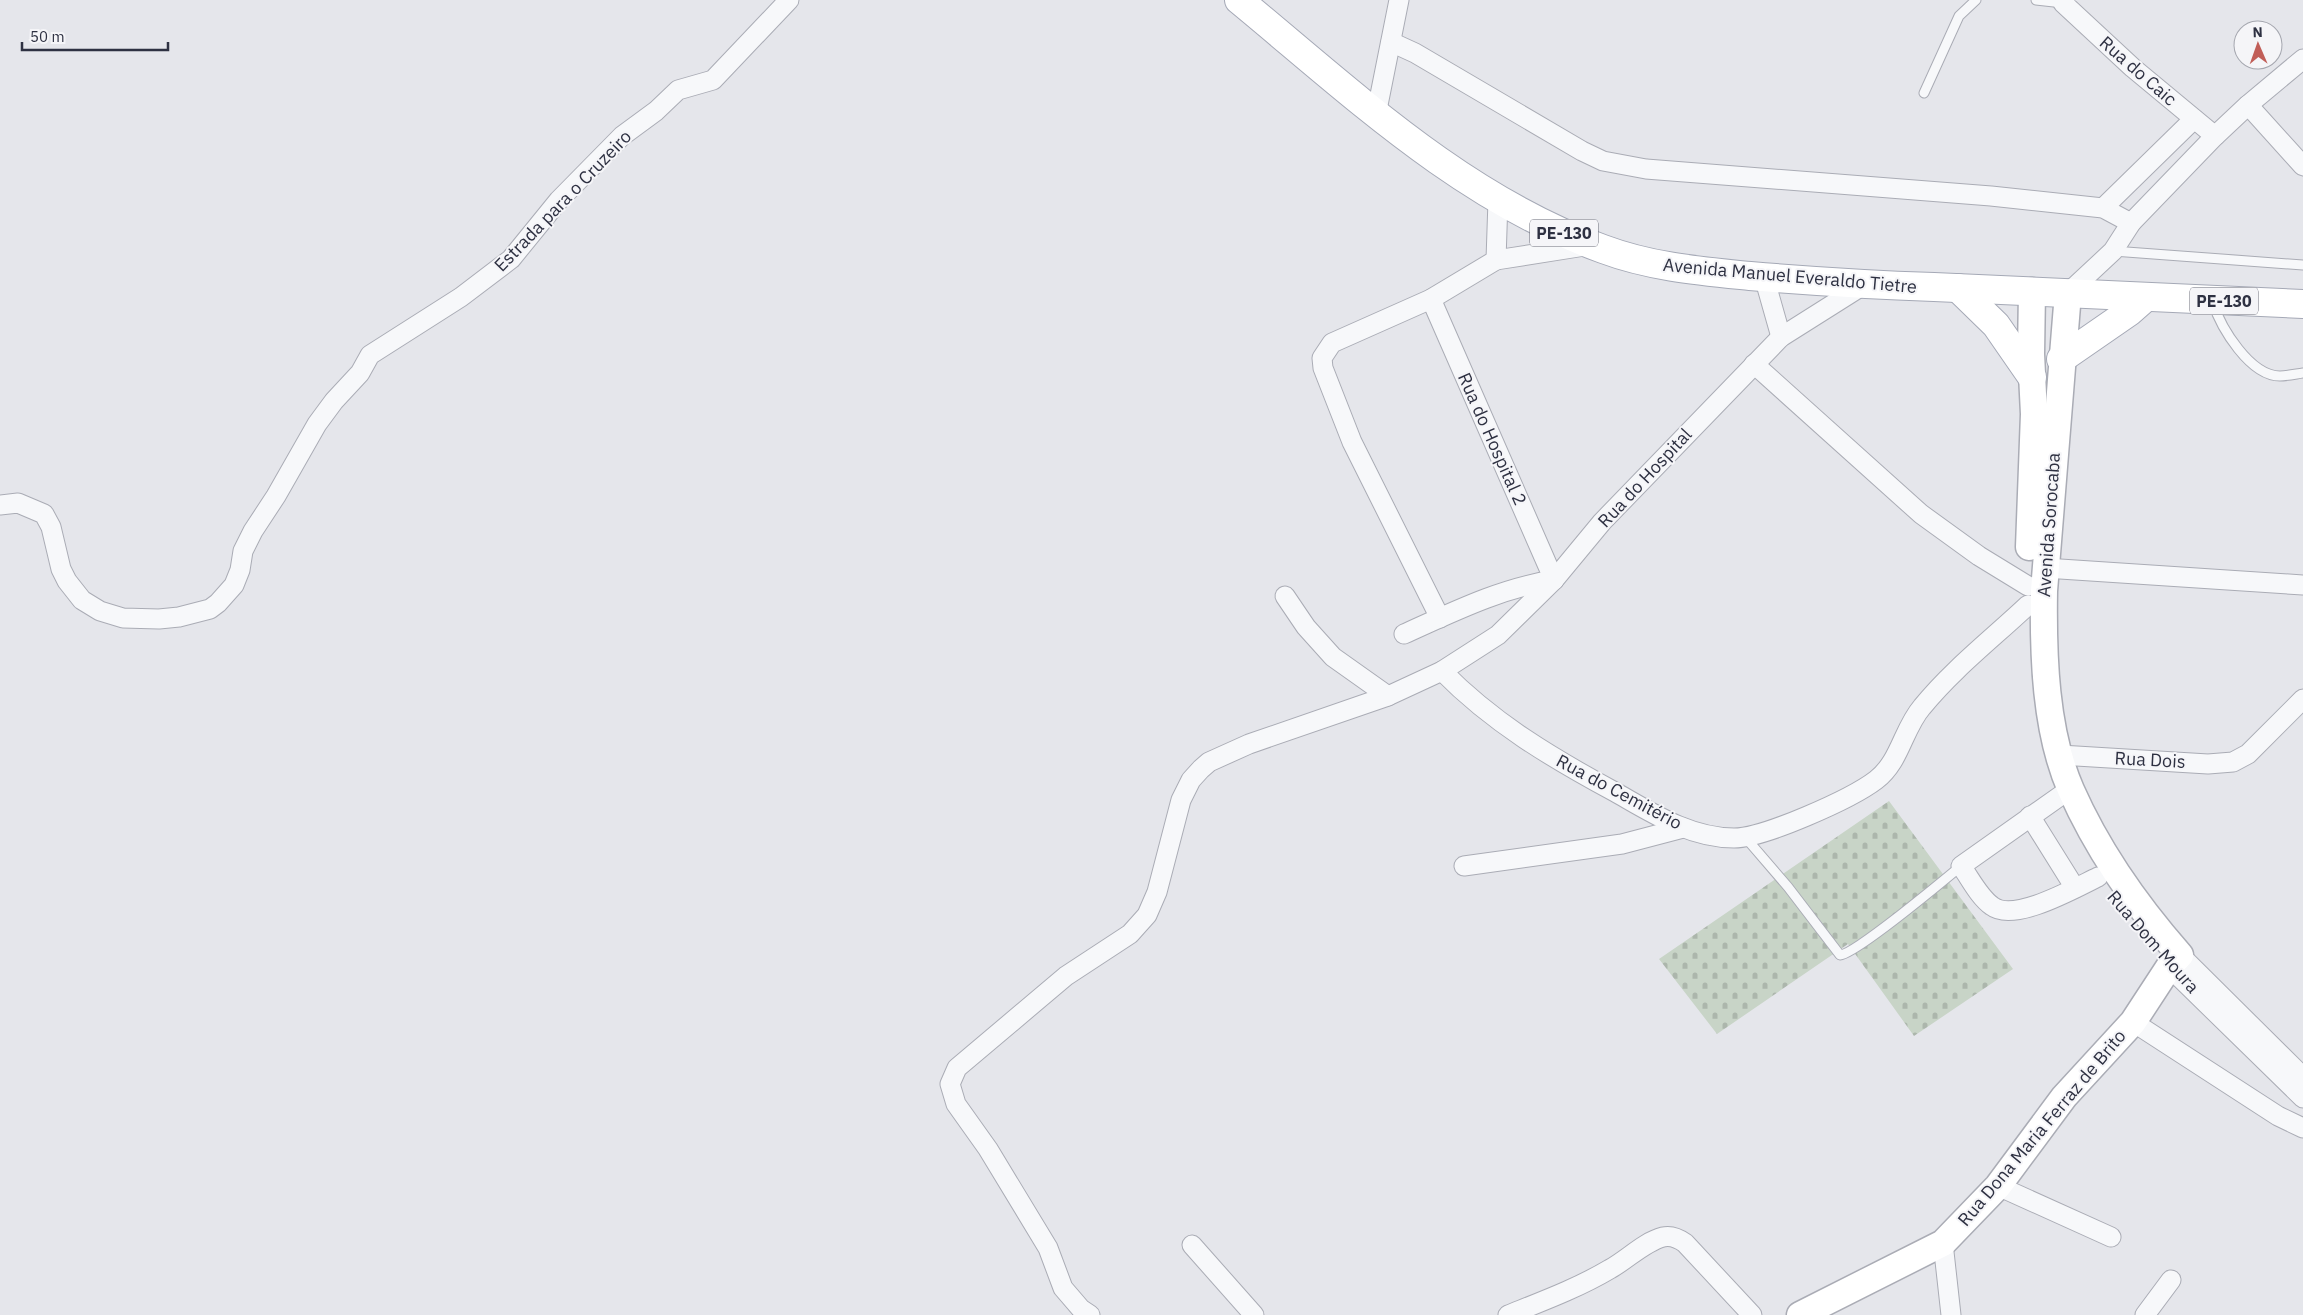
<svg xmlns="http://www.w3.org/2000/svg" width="2303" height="1315" font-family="'IBM Plex Sans',sans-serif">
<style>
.cemetery{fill:url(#cemetery-stones)}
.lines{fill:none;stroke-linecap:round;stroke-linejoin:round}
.lane-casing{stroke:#aaacb5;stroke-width:11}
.street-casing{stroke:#aaacb5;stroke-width:21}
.secondary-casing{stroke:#aaacb5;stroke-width:29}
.primary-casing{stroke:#a5a9b6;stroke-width:30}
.lane{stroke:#f7f8fa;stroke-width:9}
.street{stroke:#f7f8fa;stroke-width:19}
.secondary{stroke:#fff;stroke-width:26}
.primary{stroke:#fff;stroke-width:28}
.labels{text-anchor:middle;stroke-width:4;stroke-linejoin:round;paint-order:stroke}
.shield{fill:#f5f5f8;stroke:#6a6c79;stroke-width:1}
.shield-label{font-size:16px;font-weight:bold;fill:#2e3142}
.street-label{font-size:18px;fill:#2e3142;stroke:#f5f5f8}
</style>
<defs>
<pattern id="cemetery-stones" width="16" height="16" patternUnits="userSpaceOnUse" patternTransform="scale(1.25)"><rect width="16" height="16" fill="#c8d4c7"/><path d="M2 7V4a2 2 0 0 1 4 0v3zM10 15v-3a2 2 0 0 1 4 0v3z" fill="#acb6ac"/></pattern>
</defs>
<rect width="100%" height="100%" fill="#e5e6eb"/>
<polygon class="cemetery" points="1889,801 2013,969 1914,1036 1848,944 1717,1034 1659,959"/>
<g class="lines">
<defs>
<g id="lane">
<polyline points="2036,0 2063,3"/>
<polyline points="1924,93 1959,16 1976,0"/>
<polyline points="2113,251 2303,265"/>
<path d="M 2213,303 C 2221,328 2250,376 2280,376 C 2287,376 2296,374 2303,373"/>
<path d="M 1745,837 L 1788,887 L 1840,955 C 1855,954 1943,881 1961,866"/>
</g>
<g id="street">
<polyline points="2065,0 2063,3 2133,68 2215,136"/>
<polyline points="1391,42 1415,53 1582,151 1603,161 1646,169 1991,196 2103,208 2131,223"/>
<polyline points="2248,105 2303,166"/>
<polyline points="1376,115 1399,0"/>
<polyline points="2103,208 2194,119"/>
<polyline points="1496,260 1591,245"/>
<polyline points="1764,277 1781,337"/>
<polyline points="2068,293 2113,251 2131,223 2215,136 2248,105 2303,59"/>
<polyline points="1431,299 1554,580"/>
<polyline points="1754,364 1921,514 1979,556 2028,586"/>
<polyline points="0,505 18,503 44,514 51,527 61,569 67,581 82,600 100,611 123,618 159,619 179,617 210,609 218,603 234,585 240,570 243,551 253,531 276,496 317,424 334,401 360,373 370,355 461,297 511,259 559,200 622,136 656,111 678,90 713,80 789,0"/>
<polyline points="2045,568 2303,585"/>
<polyline points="1285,596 1306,627 1333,657 1388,696"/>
<polyline points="1440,618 1352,442 1323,368 1322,358 1332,343 1431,299 1496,260 1498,200"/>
<path d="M 1404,634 C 1453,612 1501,588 1554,580"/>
<path d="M 1442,671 C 1493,723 1552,758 1615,792 C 1652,813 1690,838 1734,838 C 1764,838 1851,799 1876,780 C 1900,762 1903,729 1922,707 C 1953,669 1993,638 2028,605"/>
<polyline points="2060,755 2208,764 2233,762 2248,754 2303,699"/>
<path d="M 2070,789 L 1961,866 C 1970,878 1979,897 1992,906 C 2014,923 2075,888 2098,877"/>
<polyline points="2030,816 2075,888"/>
<polyline points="1464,866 1622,844 1683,828"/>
<polyline points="2180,955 2303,1077"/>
<polyline points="2169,967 2303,1098"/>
<polyline points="2133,1022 2278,1116 2303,1128"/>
<polyline points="1998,1186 2111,1237"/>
<polyline points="1943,1243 1951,1315"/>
<polyline points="1192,1245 1254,1315"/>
<polyline points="1090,1315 1081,1309 1063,1288 1048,1248 988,1149 956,1104 950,1084 957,1068 1066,976 1130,934 1147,915 1157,892 1181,800 1191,780 1201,769 1209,762 1249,744 1388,696 1442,671 1498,635 1554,580 1602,522 1781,337 1865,284"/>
<path d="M 1508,1315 C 1543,1301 1578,1288 1610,1269 C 1628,1259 1644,1242 1663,1237 C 1671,1235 1678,1238 1685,1243 L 1752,1315"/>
<polyline points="2145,1315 2171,1280"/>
</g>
<g id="secondary">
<polyline points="2029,547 2034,414 2031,354 2032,291"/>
<path d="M 1800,1315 L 1943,1243 L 1998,1186 L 2064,1097 L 2133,1022 L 2169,967 L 2180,955 C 2136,905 2098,851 2071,790 C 2045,731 2043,655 2044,591 L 2068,293"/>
</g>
<g id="primary">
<path d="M 1239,0 C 1353,94 1462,198 1603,249 C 1651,267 1700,271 1750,276 C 1811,281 1873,285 1934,287 C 2057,292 2180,299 2303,304"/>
<polyline points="1958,288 1996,325 2032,377"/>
<polyline points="2061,359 2129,312 2146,297"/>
</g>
</defs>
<use href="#lane" class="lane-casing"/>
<use href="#street" class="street-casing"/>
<use href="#secondary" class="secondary-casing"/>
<use href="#primary" class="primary-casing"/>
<use href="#lane" class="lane"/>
<use href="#street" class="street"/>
<use href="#secondary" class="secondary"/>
<use href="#primary" class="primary"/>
</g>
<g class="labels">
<g class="shield">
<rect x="1530" y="219.5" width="68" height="27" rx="4"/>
<rect x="2190" y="287.5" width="68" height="27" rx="4"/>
</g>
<g class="shield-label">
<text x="1564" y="239">PE-130</text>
<text x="2224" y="307">PE-130</text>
</g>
<g class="street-label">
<text transform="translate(2138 71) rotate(41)" y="6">Rua do Caic</text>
<text transform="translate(563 201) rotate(-46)" y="6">Estrada para o Cruzeiro</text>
<text transform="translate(1790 276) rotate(5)" y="6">Avenida Manuel Everaldo Tietre</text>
<text transform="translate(1492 439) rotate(66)" y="6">Rua do Hospital 2</text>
<text transform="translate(1645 478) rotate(-47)" y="6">Rua do Hospital</text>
<text transform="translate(2049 525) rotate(-86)" y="6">Avenida Sorocaba</text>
<text transform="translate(2150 760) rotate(3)" y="6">Rua Dois</text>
<text transform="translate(1619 792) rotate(28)" y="6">Rua do Cemitério</text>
<text transform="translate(2153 942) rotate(49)" y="6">Rua Dom Moura</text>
<text transform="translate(2042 1128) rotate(-50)" y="6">Rua Dona Maria Ferraz de Brito</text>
</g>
</g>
<g transform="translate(2258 45) rotate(358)"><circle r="24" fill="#f5f5f8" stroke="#a5a7af"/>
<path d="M0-4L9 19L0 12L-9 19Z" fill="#c15e58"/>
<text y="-8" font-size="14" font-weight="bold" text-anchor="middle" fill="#2e3142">N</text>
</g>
<path d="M22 42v8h146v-8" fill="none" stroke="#2e3142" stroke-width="2.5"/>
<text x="30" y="42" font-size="15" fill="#2e3142" stroke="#f5f5f8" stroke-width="4" paint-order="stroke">50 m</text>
</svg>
